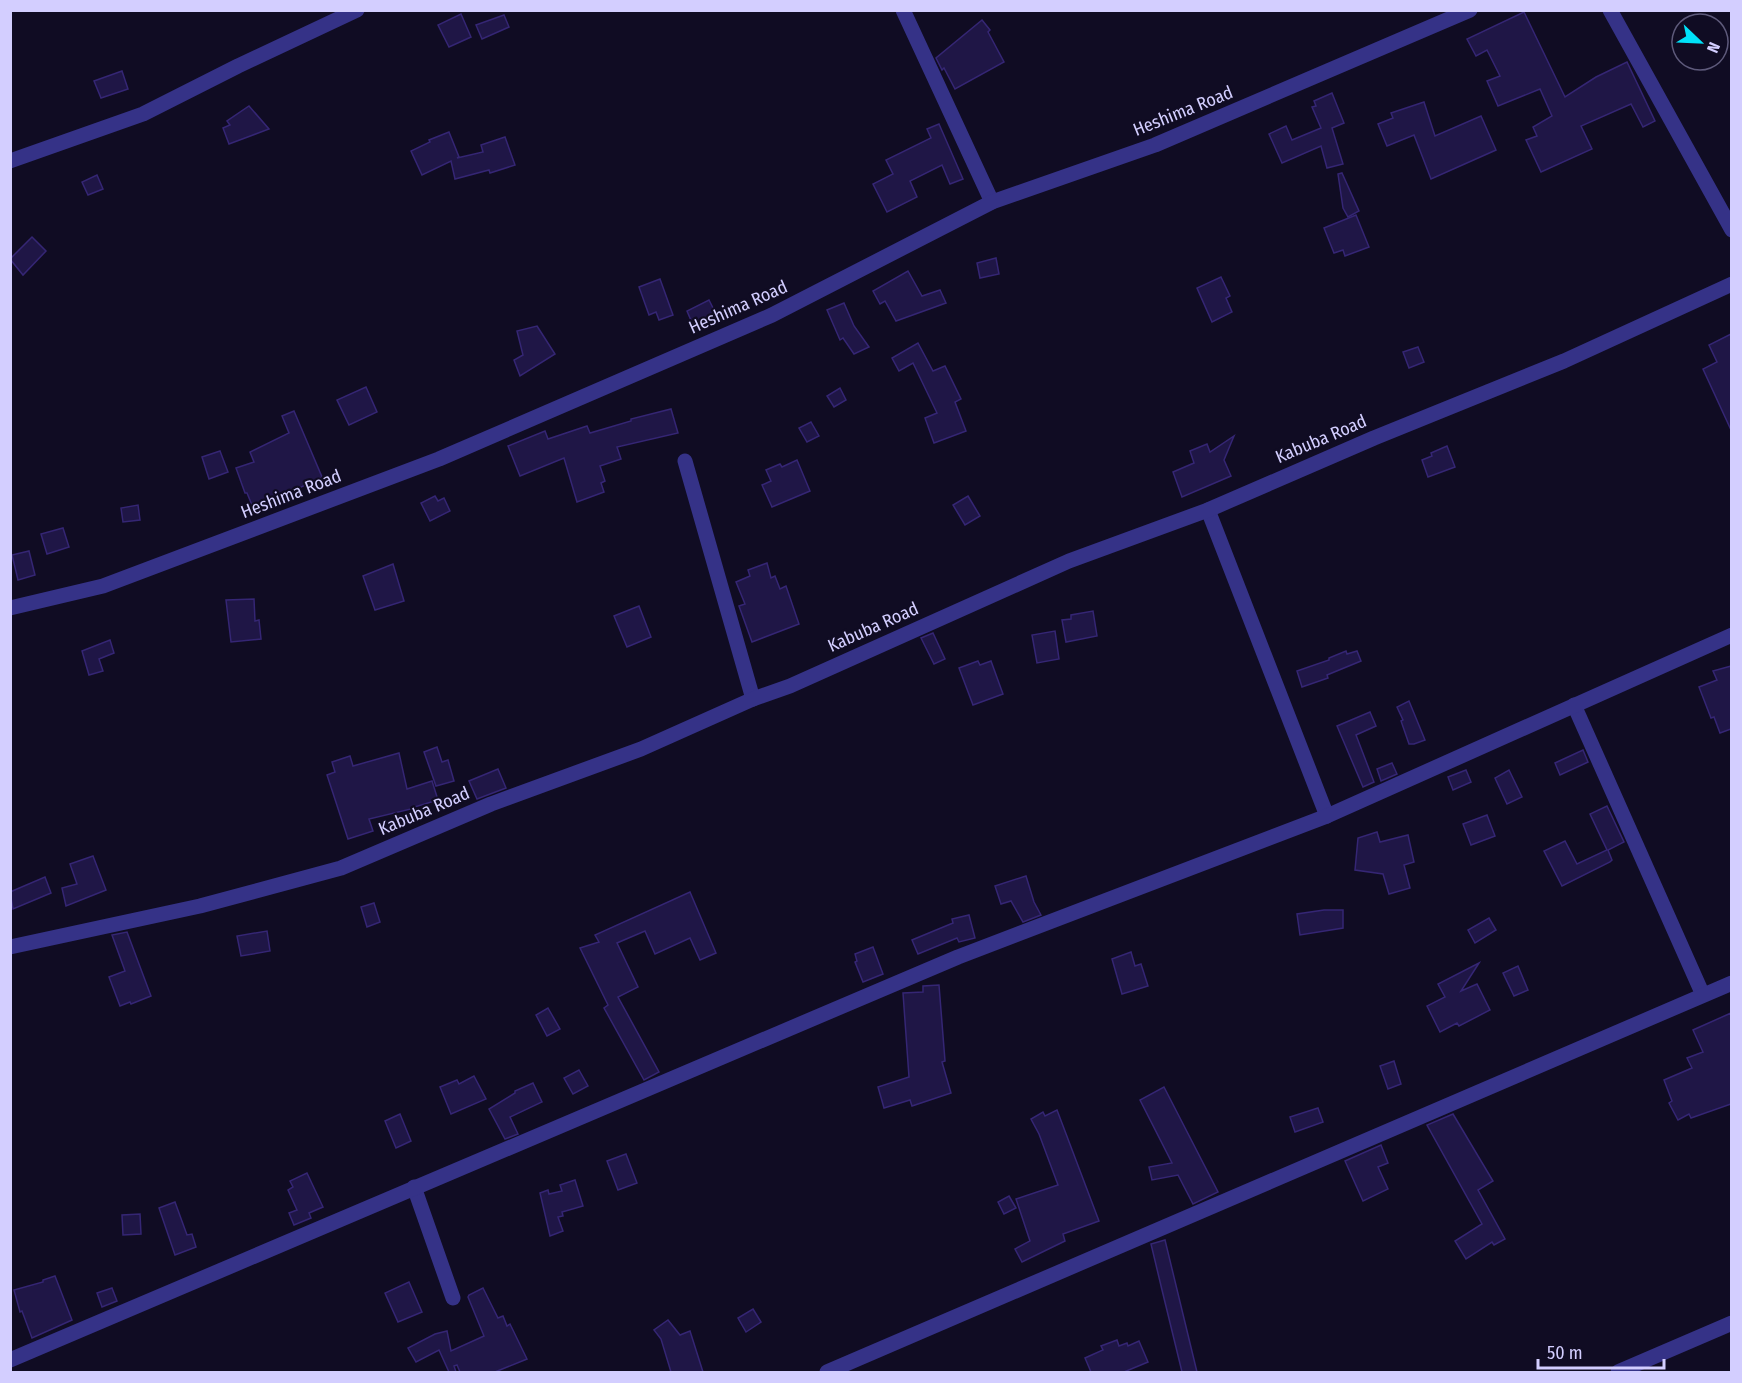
<svg xmlns="http://www.w3.org/2000/svg" width="1742" height="1383" font-family="'Fira Sans Condensed',sans-serif">
<style>
.building{fill:#1f1646;stroke:#352674;stroke-width:1.5}
.lines{fill:none;stroke-linecap:round;stroke-linejoin:round}
.minor{stroke:#353287;stroke-width:15}
.labels{text-anchor:middle;stroke-width:4.5;stroke-linejoin:round;paint-order:stroke}
.street-label{font-size:18px;fill:#d3ceff;stroke:#100c23}
</style>
<rect width="100%" height="100%" fill="#100c23"/>
<g class="building">
<polygon points="1524,12 1565,97 1596,77 1627,62 1655,121 1643,127 1631,104 1581,126 1592,149 1541,172 1526,140 1537,136 1533,127 1552,116 1540,89 1498,106 1487,81 1500,76 1487,50 1476,56 1467,39"/>
<polygon points="461,14 471,37 449,47 438,25"/>
<polygon points="504,15 509,27 482,39 476,25"/>
<polygon points="982,20 990,30 988,32 1004,62 955,89 944,68 942,70 936,58"/>
<polygon points="122,71 128,89 101,98 94,81"/>
<polygon points="1332,93 1344,123 1332,128 1343,164 1327,168 1321,146 1282,163 1269,134 1286,126 1292,140 1321,128 1312,107 1316,106 1314,101"/>
<polygon points="1424,102 1435,136 1481,116 1496,150 1431,179 1414,135 1387,146 1378,124 1393,118 1391,113"/>
<polygon points="249,106 269,129 229,144 223,128 230,125 227,121"/>
<polygon points="939,124 963,179 950,184 942,165 910,181 917,197 887,212 873,184 893,174 886,160 931,138 927,129"/>
<polygon points="449,132 459,157 457,158 483,152 481,145 505,137 515,165 490,173 489,170 455,179 451,161 422,175 411,151 430,142 429,140"/>
<polygon points="1342,173 1359,211 1348,217 1343,208 1338,174"/>
<polygon points="97,175 103,189 88,195 82,182"/>
<polygon points="1356,215 1369,247 1345,256 1343,250 1334,253 1324,228"/>
<polygon points="32,237 46,251 23,275 10,259"/>
<polygon points="996,258 999,274 980,278 977,263"/>
<polygon points="908,271 922,296 940,290 946,303 896,321 885,301 880,304 873,291"/>
<polygon points="1221,277 1230,296 1226,298 1232,312 1212,322 1197,288"/>
<polygon points="660,279 673,315 659,320 656,312 649,315 639,287"/>
<polygon points="709,300 716,314 693,325 687,311"/>
<polygon points="844,303 854,326 869,347 854,354 843,338 840,340 827,310"/>
<polygon points="537,326 555,354 520,376 514,360 523,355 517,331"/>
<polygon points="1731,334 1731,430 1703,369 1717,362 1709,345"/>
<polygon points="918,343 933,371 945,366 961,399 955,402 966,431 934,443 925,418 937,413 913,363 899,371 892,358"/>
<polygon points="1418,347 1424,362 1409,368 1403,352"/>
<polygon points="366,387 377,412 349,425 337,400"/>
<polygon points="840,388 846,400 834,407 827,396"/>
<polygon points="671,409 678,433 617,447 621,459 600,466 605,481 601,483 604,492 577,502 564,458 520,476 508,446 545,431 548,439 587,426 590,433 631,421 631,419"/>
<polygon points="294,411 322,477 254,510 247,493 245,493 236,468 254,462 250,452 289,433 282,416"/>
<polygon points="811,422 819,436 807,442 799,428"/>
<polygon points="1234,436 1224,460 1231,476 1182,497 1173,472 1194,463 1190,451 1207,444 1210,452"/>
<polygon points="1447,446 1455,467 1428,477 1422,460 1432,456 1431,453"/>
<polygon points="220,451 228,472 209,479 202,457"/>
<polygon points="797,460 810,491 772,507 762,485 771,481 766,470 780,464 782,467"/>
<polygon points="435,496 438,501 444,498 450,511 430,521 421,503"/>
<polygon points="968,496 980,516 965,525 953,505"/>
<polygon points="138,505 140,520 123,522 121,508"/>
<polygon points="63,528 69,547 47,554 41,534"/>
<polygon points="29,551 35,575 18,580 12,555"/>
<polygon points="767,563 771,578 775,576 780,589 786,586 799,624 752,642 739,606 745,604 736,582 750,576 748,570"/>
<polygon points="393,564 404,601 375,610 363,576"/>
<polygon points="254,599 255,621 259,620 261,639 231,642 226,600"/>
<polygon points="639,606 651,637 627,647 614,616"/>
<polygon points="1093,611 1097,636 1066,642 1062,620 1071,619 1071,615"/>
<polygon points="1055,631 1059,659 1037,663 1032,635"/>
<polygon points="933,633 945,659 934,664 921,638"/>
<polygon points="110,640 114,653 99,659 103,671 89,675 82,651"/>
<polygon points="1346,651 1347,654 1357,651 1361,661 1327,675 1328,678 1302,687 1297,671 1329,660 1329,658"/>
<polygon points="978,661 980,665 991,661 1003,694 973,705 959,668"/>
<polygon points="1731,666 1731,729 1720,733 1714,717 1711,718 1699,687 1717,680 1713,671"/>
<polygon points="1409,701 1425,740 1414,744 1409,744 1401,721 1403,720 1397,707"/>
<polygon points="1370,712 1376,726 1356,735 1374,782 1363,787 1337,726"/>
<polygon points="437,747 442,762 448,760 454,781 436,786 424,752"/>
<polygon points="1583,750 1588,762 1560,775 1555,763"/>
<polygon points="399,753 407,789 432,781 438,800 411,808 411,809 369,819 373,831 348,839 327,775 335,772 332,762 350,756 353,766"/>
<polygon points="1392,763 1397,774 1381,781 1377,769"/>
<polygon points="498,769 506,788 477,799 469,781"/>
<polygon points="1466,770 1471,782 1453,790 1448,777"/>
<polygon points="1509,770 1522,797 1507,804 1495,778"/>
<polygon points="1607,806 1624,842 1608,850 1612,860 1610,862 1562,886 1544,851 1565,841 1577,864 1607,850 1590,814"/>
<polygon points="1487,815 1495,836 1471,845 1463,824"/>
<polygon points="1377,832 1380,842 1408,835 1414,862 1404,865 1410,888 1389,894 1383,874 1355,870 1358,838"/>
<polygon points="93,856 106,890 66,906 62,888 77,884 70,864"/>
<polygon points="1026,876 1034,902 1041,915 1023,922 1011,901 1001,904 995,886"/>
<polygon points="45,877 51,893 13,909 10,892"/>
<polygon points="690,892 716,953 700,960 690,938 655,954 645,931 617,943 638,987 618,997 659,1072 644,1080 604,1008 608,1005 580,948 599,942 595,935"/>
<polygon points="374,903 380,922 367,927 361,907"/>
<polygon points="1324,910 1343,910 1343,928 1300,935 1297,914"/>
<polygon points="969,915 975,938 959,942 957,938 918,954 912,940 953,923 952,919"/>
<polygon points="1489,918 1496,930 1475,943 1468,930"/>
<polygon points="267,931 270,951 241,956 237,936"/>
<polygon points="127,932 151,996 131,1004 130,1002 120,1006 109,977 125,971 112,935"/>
<polygon points="873,947 883,974 863,982 855,962 857,961 855,954"/>
<polygon points="1131,952 1135,966 1141,964 1148,986 1122,994 1112,959"/>
<polygon points="1479,963 1461,991 1477,984 1490,1010 1459,1026 1457,1023 1440,1032 1427,1006 1445,997 1438,984"/>
<polygon points="1518,966 1528,990 1514,996 1503,973"/>
<polygon points="939,985 945,1061 942,1062 951,1093 912,1106 910,1100 884,1108 878,1087 909,1077 903,993 923,992 923,986"/>
<polygon points="548,1008 560,1029 547,1036 536,1015"/>
<polygon points="1731,1013 1731,1104 1691,1118 1689,1114 1678,1120 1669,1103 1672,1101 1664,1080 1692,1068 1687,1058 1703,1052 1693,1030"/>
<polygon points="1394,1061 1401,1084 1388,1089 1380,1066"/>
<polygon points="579,1070 588,1086 573,1094 564,1078"/>
<polygon points="474,1076 486,1099 451,1114 440,1087 457,1080 459,1084"/>
<polygon points="533,1083 542,1102 510,1117 518,1134 505,1139 489,1109 515,1093 515,1091"/>
<polygon points="1164,1087 1218,1192 1193,1204 1178,1175 1152,1180 1149,1167 1172,1163 1140,1100"/>
<polygon points="1318,1108 1323,1122 1295,1132 1290,1117"/>
<polygon points="1057,1110 1099,1221 1063,1234 1065,1241 1022,1262 1015,1249 1030,1241 1016,1199 1058,1185 1039,1134 1031,1119 1043,1112 1045,1116"/>
<polygon points="400,1114 411,1141 396,1148 385,1121"/>
<polygon points="1453,1114 1493,1181 1478,1190 1505,1239 1494,1245 1492,1242 1466,1259 1455,1241 1482,1224 1427,1125"/>
<polygon points="1381,1145 1388,1163 1378,1167 1388,1189 1363,1201 1345,1161"/>
<polygon points="626,1154 637,1183 618,1190 607,1161"/>
<polygon points="307,1173 323,1207 309,1213 311,1218 294,1225 289,1213 297,1210 288,1190 293,1187 290,1181"/>
<polygon points="575,1180 583,1206 562,1212 563,1216 558,1217 563,1231 550,1236 540,1193 548,1190 549,1194 562,1191 560,1185"/>
<polygon points="1009,1196 1016,1208 1004,1214 998,1202"/>
<polygon points="175,1202 187,1235 192,1234 196,1247 175,1255 159,1208"/>
<polygon points="140,1214 141,1234 123,1235 122,1215"/>
<polygon points="1165,1240 1197,1372 1182,1372 1162,1290 1151,1244"/>
<polygon points="55,1276 72,1320 32,1338 22,1311 20,1312 14,1290 43,1282 43,1280"/>
<polygon points="409,1282 422,1312 398,1322 385,1293"/>
<polygon points="112,1288 117,1301 102,1307 97,1293"/>
<polygon points="483,1288 498,1318 503,1316 507,1326 510,1324 527,1359 495,1372 460,1372 457,1365 454,1366 456,1372 449,1372 439,1350 416,1362 408,1348 435,1334 447,1331 451,1351 484,1336 468,1297 469,1295"/>
<polygon points="753,1309 761,1322 746,1332 738,1318"/>
<polygon points="668,1320 680,1335 690,1331 703,1372 671,1372 661,1339 654,1330"/>
<polygon points="1117,1340 1119,1346 1127,1343 1128,1346 1139,1341 1148,1362 1124,1372 1091,1372 1085,1358 1103,1350 1101,1346"/>
</g>
<g class="lines">
<g class="minor">
<polyline points="903,10 992,202"/>
<polyline points="1610,10 1732,230"/>
<polyline points="10,161 143,114 238,66 357,10"/>
<polyline points="685,461 753,699"/>
<polyline points="1208,510 1327,816"/>
<polyline points="10,608 103,586 439,459 772,315 992,202 1155,145 1470,10"/>
<polyline points="1574,705 1703,995"/>
<polyline points="10,947 200,906 341,868 491,804 641,749 753,699 790,686 1069,561 1208,510 1374,438 1564,361 1732,284"/>
<polyline points="414,1187 453,1298"/>
<polyline points="10,1360 958,957 1327,816 1732,635"/>
<polyline points="827,1372 1732,983"/>
<polyline points="1618,1372 1732,1323"/>
</g>
</g>
<g class="labels">
<g class="street-label">
<text transform="translate(1183 111) rotate(-22)" y="6">Heshima Road</text>
<text transform="translate(738 307) rotate(-24)" y="6">Heshima Road</text>
<text transform="translate(1321 439) rotate(-23)" y="6">Kabuba Road</text>
<text transform="translate(291 494) rotate(-21)" y="6">Heshima Road</text>
<text transform="translate(873 627) rotate(-24)" y="6">Kabuba Road</text>
<text transform="translate(424 811) rotate(-23)" y="6">Kabuba Road</text>
</g>
</g>
<rect width="1742" height="1383" fill="none" stroke="#d3ceff" stroke-width="24"/>
<g transform="translate(1700 42) rotate(113)"><circle r="28" fill="#100c23" stroke="#5e5a7b" stroke-width="1.5"/>
<path d="M0-4.5L10 22L0 15L-10 22Z" fill="#00e2f9"/>
<text y="-9" font-size="16" font-weight="bold" text-anchor="middle" fill="#d3ceff">N</text>
</g>
<path d="M1538 1359v9h126v-9" fill="none" stroke="#d3ceff" stroke-width="3"/>
<text x="1547" y="1359" font-size="18" fill="#d3ceff" stroke="#100c23" stroke-width="4.5" paint-order="stroke">50 m</text>
</svg>
